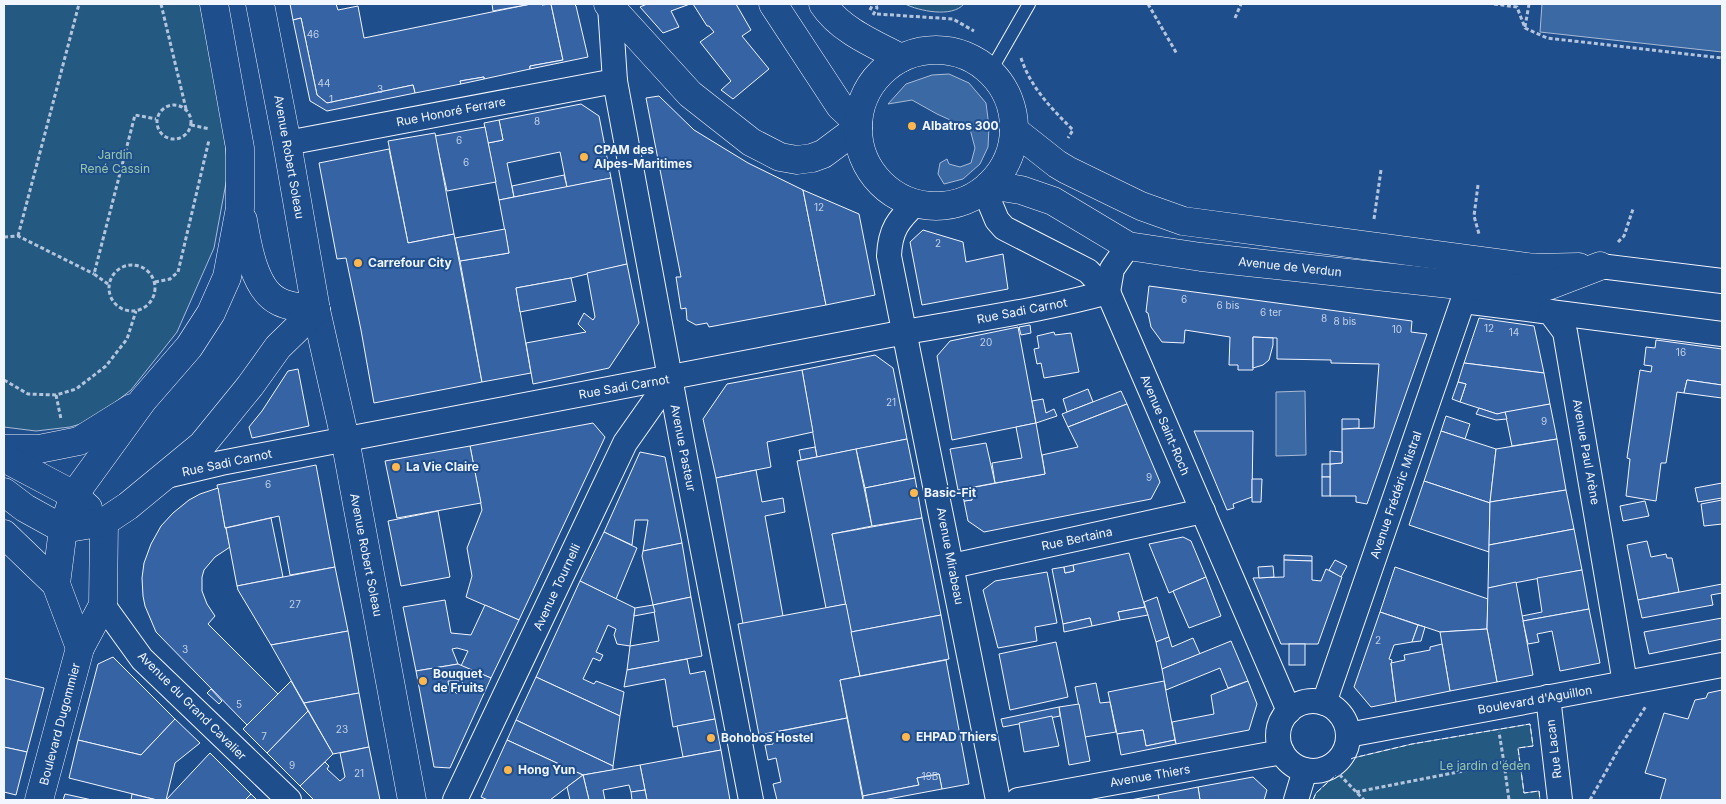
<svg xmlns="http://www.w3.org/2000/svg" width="1726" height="804" font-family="Inter,sans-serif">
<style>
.green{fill:#245a82;stroke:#a8bbd7}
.water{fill:#3b69a3;stroke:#a8bbd7}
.building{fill:#3563a3;stroke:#f2f6ff;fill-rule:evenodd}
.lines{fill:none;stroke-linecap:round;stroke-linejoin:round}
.lane-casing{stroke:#f2f6ff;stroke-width:14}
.street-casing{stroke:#f2f6ff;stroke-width:26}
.secondary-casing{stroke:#f2f6ff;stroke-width:29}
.primary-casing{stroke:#f2f6ff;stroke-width:29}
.path{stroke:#b3c4dc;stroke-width:3;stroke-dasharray:4 2.5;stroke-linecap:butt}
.lane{stroke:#1f4e8c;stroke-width:12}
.street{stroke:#1f4e8c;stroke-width:24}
.secondary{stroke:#1f4e8c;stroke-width:28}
.primary{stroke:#1f4e8c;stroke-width:28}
.fence{stroke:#f2f6ff;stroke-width:1;stroke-dasharray:6 2.5;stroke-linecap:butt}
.poi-dot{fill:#ffb74d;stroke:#1f4e8c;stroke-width:2}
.labels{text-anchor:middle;stroke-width:4;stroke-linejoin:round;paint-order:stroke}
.number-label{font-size:10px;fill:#c3d1e8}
.street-label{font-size:12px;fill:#f2f6ff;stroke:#1f4e8c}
.poi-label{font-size:12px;font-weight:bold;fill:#f2f6ff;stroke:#1f4e8c;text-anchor:start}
.park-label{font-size:12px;fill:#97c8a6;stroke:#1f4e8c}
</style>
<rect width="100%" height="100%" fill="#1f4e8c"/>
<g class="green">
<polygon points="4,4 200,4 223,119 228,172 214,248 177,332 131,390 91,421 70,427 36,431 4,427"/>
<path d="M 905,4 L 964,4 C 952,18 919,11 905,4 Z"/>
<polygon points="1530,724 1533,746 1518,748 1524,793 1539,791 1540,800 1313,800 1316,793 1353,758 1412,744"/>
</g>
<g class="water">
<polygon points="1542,4 1722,4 1722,52 1540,32"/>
<polygon points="949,74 969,83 986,103 989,127 988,147 980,164 963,179 944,184 938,174 940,163 947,159 949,164 960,167 971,163 975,148 970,129 937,114 912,100 888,104 906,84 932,75"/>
<polygon points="1305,391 1306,455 1276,456 1276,392"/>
</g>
<g class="building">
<polygon points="290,4 336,4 338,10 358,6 364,38 531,4 542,4 542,5 551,4 563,60 530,66 530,69 484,79 484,77 460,81 461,84 415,93 413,85 327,103 317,95 301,18 293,20"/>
<polygon points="492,4 531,4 493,11"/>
<polygon points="551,4 574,4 576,6 588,57 530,69 530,66 563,60"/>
<polygon points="647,4 690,4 671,11 679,27 663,33 640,7"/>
<polygon points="693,4 736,4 751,30 742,36 769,69 733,99 721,90 731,81 700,42 714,32 709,26 707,26"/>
<polygon points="301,18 317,95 327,103 413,85 415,93 327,111 310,101 293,20"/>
<polygon points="484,77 484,79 461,84 460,81"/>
<polygon points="659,96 694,130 748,163 803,190 826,305 709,327 707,323 696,325 687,320 686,308 681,309 676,277 681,277 646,98"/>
<polygon points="581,104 599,116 611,178 567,187 560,152 507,163 514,197 499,200 488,143 503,140 499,120"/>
<polygon points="499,120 503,140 488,143 484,123"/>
<polygon points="485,127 496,182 447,191 435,136"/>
<polygon points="435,133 454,234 408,243 388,141"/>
<polygon points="389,149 408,243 454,234 482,382 374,403 361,330 346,258 337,259 319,163"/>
<polygon points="564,175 567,187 514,197 512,186"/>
<polygon points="611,178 627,264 571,278 516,288 531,373 482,382 460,261 509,253 499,200"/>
<polygon points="803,190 859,214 875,295 826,305"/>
<polygon points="505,229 509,253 460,261 455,238"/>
<polygon points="923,230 963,242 966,262 1003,254 1008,289 922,305 910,242"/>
<polygon points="627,264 639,323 609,368 533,384 526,343 586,332 578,324 584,313 593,320 595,317 587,273"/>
<polygon points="571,278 576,301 520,312 516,288"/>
<polygon points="1149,286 1412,321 1411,332 1427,334 1367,504 1356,502 1356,496 1330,496 1330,464 1342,463 1342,429 1374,428 1379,364 1331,363 1331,360 1277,359 1277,338 1253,337 1253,370 1238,370 1238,365 1229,365 1230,337 1185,330 1184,343 1162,342 1151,327 1148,313 1146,312"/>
<polygon points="1479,318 1534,326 1544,373 1464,363"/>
<polygon points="1030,325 1031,333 1021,335 1019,327"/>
<polygon points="1018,327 1036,423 952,440 937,356 950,341"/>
<polygon points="1054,332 1055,335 1071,333 1079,372 1044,378 1041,363 1037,364 1034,349 1039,348 1037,336"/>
<polygon points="1253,337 1273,338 1273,345 1269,360 1263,365 1253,368"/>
<polygon points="1656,340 1722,349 1722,385 1687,380 1684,393 1677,392 1666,463 1661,463 1656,501 1626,496 1630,459 1627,458 1640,370 1651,372 1652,366 1644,365 1646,347 1655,348"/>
<polygon points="875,355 893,368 907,439 817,457 802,370"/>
<polygon points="1464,363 1544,373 1550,404 1497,414 1460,402 1466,384 1458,382"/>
<polygon points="298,369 309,426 252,438 249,427 262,411 288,371"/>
<polygon points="802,370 813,432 767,442 771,467 716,478 703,419 727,384"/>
<polygon points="1687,380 1722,385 1722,398 1684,393"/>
<polygon points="1458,382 1466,384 1460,402 1452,399"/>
<polygon points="1088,389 1093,402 1067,412 1063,399"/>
<polygon points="1121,391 1127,404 1068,427 1062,414"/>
<polygon points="1043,399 1046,413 1054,409 1057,416 1036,423 1032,401"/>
<polygon points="1127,404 1160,482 1151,499 984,532 968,521 964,501 972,500 970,488 1045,474 1042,455 1078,447 1068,427"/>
<polygon points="1550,404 1557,439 1512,446 1505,412"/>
<polygon points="1479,408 1497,414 1505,412 1507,419 1496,420 1476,414"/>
<polygon points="1446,416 1470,424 1465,439 1441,431"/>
<polygon points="1342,419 1359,419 1359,428 1342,429"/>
<polygon points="593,423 605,437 519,620 466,597 472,576 467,548 482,510 470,446"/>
<polygon points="1036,423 1045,474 995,483 992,463 1022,458 1016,427"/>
<polygon points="1194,431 1253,431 1252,497 1233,504 1234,508 1227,510"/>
<polygon points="1441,431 1496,449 1490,503 1424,481"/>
<polygon points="907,439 915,478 865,488 856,449"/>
<polygon points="1557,439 1566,490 1490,502 1496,449"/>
<polygon points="986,443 995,483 958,490 950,449"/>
<polygon points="470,446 481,503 397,518 385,461"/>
<polygon points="815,447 817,457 801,460 799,450"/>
<polygon points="856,449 872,526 832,534 846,604 826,608 797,461"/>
<polygon points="1330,451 1342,452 1342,463 1330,464"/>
<polygon points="640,452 665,457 682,543 643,551 648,520 635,520 632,545 604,532"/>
<rect x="1322" y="464" width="8" height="13"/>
<polygon points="316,465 335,567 290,575 279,516 225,528 217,485"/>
<polygon points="756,470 762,502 783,498 785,512 765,516 783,616 743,624 716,478"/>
<rect x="1322" y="477" width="8" height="19"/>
<polygon points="915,478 922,518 872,526 865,488"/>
<polygon points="1252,479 1262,479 1261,502 1252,502"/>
<polygon points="1424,481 1490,503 1489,552 1409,525"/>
<polygon points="1722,483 1722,498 1698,502 1695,488"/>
<polygon points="218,488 225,528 226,528 230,547 215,557 204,570 202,577 202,591 207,604 215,616 208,624 278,694 247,725 156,632 145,606 143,596 142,578 144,563 151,544 161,526 173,513 189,500 200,494"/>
<polygon points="970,488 972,500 964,501 962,490"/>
<polygon points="1566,490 1574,529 1489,545 1490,502"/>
<polygon points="1722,500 1722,524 1704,526 1701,504"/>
<polygon points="1645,501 1649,516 1623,521 1620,506"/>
<polygon points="438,511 450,577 401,586 388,521"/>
<polygon points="271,518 283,577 237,586 226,528"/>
<polygon points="922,518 941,615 851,632 832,534"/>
<polygon points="1574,529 1582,570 1488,588 1489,545"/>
<polygon points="604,532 637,548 616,599 580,581"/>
<polygon points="1183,537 1191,541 1206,577 1169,593 1149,544"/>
<polygon points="1647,541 1651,557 1666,554 1667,558 1672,558 1679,592 1638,600 1627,545"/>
<polygon points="682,543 691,597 653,605 642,556 643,551"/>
<polygon points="1129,553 1145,607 1118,612 1120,620 1092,626 1090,618 1063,624 1052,569 1064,567 1065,573 1074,571 1073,565"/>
<polygon points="1284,555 1312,556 1312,561 1284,560"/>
<polygon points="1284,560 1312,561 1312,580 1321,581 1326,569 1342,577 1318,644 1281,644 1253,578 1284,577"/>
<polygon points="1335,560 1347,566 1341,577 1329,570"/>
<polygon points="1073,565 1074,571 1065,573 1064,567"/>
<polygon points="1273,566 1274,577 1259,578 1258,567"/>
<polygon points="335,567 348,631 271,645 238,590 237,586"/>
<polygon points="1395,567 1488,599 1487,629 1440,632 1380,612"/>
<polygon points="1582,570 1589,609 1523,621 1522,616 1542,612 1537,578"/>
<polygon points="1047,572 1057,623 1035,627 1037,641 998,648 983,590 995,581"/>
<polygon points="1206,577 1221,616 1189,628 1173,591"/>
<polygon points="580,581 635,608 630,646 617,644 614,635 616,629 608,625 596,652 603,655 600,661 593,658 583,679 594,684 596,681 624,692 620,716 536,677"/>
<polygon points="1516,582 1533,675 1497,682 1487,629 1488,588"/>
<polygon points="1722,584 1722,593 1711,595 1713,605 1642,618 1638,600"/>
<polygon points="691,597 702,656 627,670 630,646 659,641 653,605"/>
<polygon points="1157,597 1169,637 1156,642 1144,602"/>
<polygon points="445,600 451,633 471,635 485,605 519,620 491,678 461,666 468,651 457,648 452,649 458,664 416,671 403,607"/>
<polygon points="846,604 860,676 840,680 847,718 759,735 738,624"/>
<polygon points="653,605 655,612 634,616 635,608"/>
<polygon points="1145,607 1148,615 1120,620 1118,612"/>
<polygon points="1589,609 1600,663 1560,671 1552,631 1537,634 1539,642 1528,644 1523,621"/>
<polygon points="1380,612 1418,625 1412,642 1394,645 1389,659 1392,660 1391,664 1396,702 1371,707 1354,687"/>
<polygon points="941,615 949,659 860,676 851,632"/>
<polygon points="1090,618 1092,626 1064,632 1063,624"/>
<polygon points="1722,618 1722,639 1649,654 1644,632"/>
<polygon points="1418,625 1425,627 1421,641 1412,642"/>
<polygon points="1487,629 1497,682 1450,691 1440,632"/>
<polygon points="348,631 359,693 304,703 271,645"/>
<polygon points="1169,637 1172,647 1193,638 1200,654 1162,669 1156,642"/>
<polygon points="1231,641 1248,681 1228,688 1220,668 1166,690 1162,669"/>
<polygon points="1056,642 1068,697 1010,710 999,654"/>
<rect x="1289" y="644" width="16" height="21"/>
<polygon points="1442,644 1450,691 1396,702 1391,663 1405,660 1404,655 1430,650 1430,647"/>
<polygon points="113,657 175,719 141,755 78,740 98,664"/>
<polygon points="687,659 690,674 705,671 715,719 673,727 665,679 624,687 627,670"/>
<polygon points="946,660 969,784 942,789 939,774 917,778 919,785 863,796 840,680"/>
<path d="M 458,664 L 491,678 L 450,768 L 434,767 L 416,671 ZM 448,681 L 463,681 L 457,694 L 455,692 L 450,693 Z"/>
<polygon points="536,677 620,716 613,766 516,720"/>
<polygon points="4,678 44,688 27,752 4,747"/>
<polygon points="291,681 308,711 267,753 243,729"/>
<polygon points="1164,681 1175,740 1146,746 1143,730 1117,734 1108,692"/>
<polygon points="1248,681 1257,704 1249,730 1176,744 1172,722 1214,714 1211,695"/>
<polygon points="1096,683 1100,703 1110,702 1116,732 1085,737 1075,687"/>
<polygon points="211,689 222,701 219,704 207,693"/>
<polygon points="1722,690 1722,800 1660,800 1666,779 1645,773 1664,713 1688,719 1695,700 1706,698 1708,693"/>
<polygon points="359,693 369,747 333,754 304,703"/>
<polygon points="1079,704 1090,761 1069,765 1059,707"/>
<polygon points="1059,707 1060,716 1003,727 1001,719"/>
<polygon points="308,711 333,754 300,786 267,753"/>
<polygon points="1052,716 1059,746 1024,752 1019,723"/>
<polygon points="847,718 863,800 777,800 773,784 781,782 776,758 768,760 765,745 773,744 771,733"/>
<polygon points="175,719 200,743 175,763 166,800 157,800 69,778 78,740 141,755"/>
<polygon points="715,719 721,750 683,757 677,726"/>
<polygon points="516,720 613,766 613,770 583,775 507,740"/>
<polygon points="1143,730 1146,746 1175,740 1176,744 1121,755 1117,734"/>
<polygon points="507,740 583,775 550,800 488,800 481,797"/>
<polygon points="4,747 27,752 16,795 4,792"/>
<polygon points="369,747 380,800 314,800 300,786 325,762 329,766 327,769 340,781 345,777 340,753"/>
<polygon points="721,750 730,800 647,800 640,765"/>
<polygon points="210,753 251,794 245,800 166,800"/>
<polygon points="640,765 645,790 631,792 629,785 603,790 605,800 589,800 583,775"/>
<polygon points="939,774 942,789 883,800 863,800 863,796 919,785 917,778"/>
<polygon points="583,775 589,800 570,800 567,787"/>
<polygon points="1253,777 1267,790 1264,800 1200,800 1198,787"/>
<polygon points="1198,787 1200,800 1159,800 1158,795"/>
<polygon points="645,790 647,800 632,800 631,792"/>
<polygon points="65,794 92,800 63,800"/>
<polygon points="132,794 157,800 131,800"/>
<polygon points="251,794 257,800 245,800"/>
<polygon points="1158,795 1159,800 1130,800"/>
</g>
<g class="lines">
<defs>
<polyline id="lane" points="990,72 1029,4"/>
<g id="street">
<polyline points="610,6 615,81 681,437 751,800"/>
<polyline points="287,143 615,81"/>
<polyline points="984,189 997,220 1004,228 1088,271 1108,292 1289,711"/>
<path d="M 916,203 C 898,220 890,230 889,256 L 998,800"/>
<polyline points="1600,266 1722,281"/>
<polyline points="1108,292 1112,269 1128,246"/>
<polyline points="1463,301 1550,312 1565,332 1625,683"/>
<polyline points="1550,312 1722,334"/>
<path d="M 166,476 L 221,463 C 444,420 667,379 890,335 C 962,321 1036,312 1108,292"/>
<polyline points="952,566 1203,511"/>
<polyline points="103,605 142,659 289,800"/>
<polyline points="1548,697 1560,800"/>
<circle cx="1313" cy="736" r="35"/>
<polyline points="1324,703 1468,286"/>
<polyline points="1348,735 1722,665"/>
<polyline points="455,800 625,443 670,379"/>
<polyline points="1018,800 1282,752"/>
<polyline points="1296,800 1305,770"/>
</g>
<g id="secondary">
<polyline points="608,4 690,94 751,142 780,157 797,160 812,158 823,154 858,128"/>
<polyline points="773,4 840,106 858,123"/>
<path d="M 823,4 C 840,30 874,44 901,58"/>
<circle cx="936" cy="128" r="78"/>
<polyline points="1014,130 1057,164 1067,170 1141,206 1183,221 1535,268 1579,267"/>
<polyline points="989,185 1021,190 1053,201 1128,246 1201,257 1468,286 1517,289 1548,286 1600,266"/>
<polyline points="316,310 345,439 412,800"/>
<polyline points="4,534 56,584 80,648"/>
<polyline points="39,800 80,648 103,605 104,522"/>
</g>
<g id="primary">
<polyline points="260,4 287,143 316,310"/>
<path d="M 243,220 C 247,244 254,289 278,301 C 288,307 305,308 316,310"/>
<polyline points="4,449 39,449 79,441 132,408"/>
<polyline points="4,458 74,495 88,508"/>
<polyline points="4,492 25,508 63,529 104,522 128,506 202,445 250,386 278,347 316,310"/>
<polyline points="56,584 63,529 74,495 143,400 189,347 211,313 227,277 240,208 240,148 214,4"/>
</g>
</defs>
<use href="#lane" class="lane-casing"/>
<use href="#street" class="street-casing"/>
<use href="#secondary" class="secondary-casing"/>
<use href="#primary" class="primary-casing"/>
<g class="path">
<polyline points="161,4 186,109"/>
<polyline points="1148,4 1177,54"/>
<polyline points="1494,4 1517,7 1525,28 1547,38 1722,58"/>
<polyline points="870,10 873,4"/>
<polyline points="877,14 953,19 974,31"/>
<polyline points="873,15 877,8 876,4"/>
<polyline points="1235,18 1241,4"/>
<polyline points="1525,27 1529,4"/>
<path d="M 1021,58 C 1031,88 1051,108 1073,130 L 1068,138"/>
<circle cx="174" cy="122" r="17"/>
<polyline points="191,125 210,129"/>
<polyline points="1478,185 1474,216 1479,234"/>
<polyline points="1374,219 1381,170"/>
<polyline points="18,236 79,4"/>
<polyline points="4,237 18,236 94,274"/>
<polyline points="1618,242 1624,236 1633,209"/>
<circle cx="132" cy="288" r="23"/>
<polyline points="155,282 170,279 178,272 209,140"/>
<polyline points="108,284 94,274 135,115 156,119"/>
<polyline points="4,380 28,394 56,395 76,389 106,366 127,339 136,311"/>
<polyline points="56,395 61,419"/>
<polyline points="1504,763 1509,800"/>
<polyline points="1335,770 1364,800"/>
<polyline points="1356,792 1504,763 1499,732"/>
<polyline points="1590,800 1618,750 1646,706"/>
</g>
<use href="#lane" class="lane"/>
<use href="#street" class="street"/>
<use href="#secondary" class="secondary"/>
<use href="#primary" class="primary"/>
<g class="fence">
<polyline points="1351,759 1353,758 1412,744 1530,724 1533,746 1518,748 1524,793 1539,791 1540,800"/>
<polyline points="1313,800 1316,793 1336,775"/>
</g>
</g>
<g class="poi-dot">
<circle cx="912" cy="126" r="5"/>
<circle cx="584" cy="157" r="5"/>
<circle cx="358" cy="263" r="5"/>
<circle cx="396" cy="467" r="5"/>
<circle cx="914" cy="493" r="5"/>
<circle cx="423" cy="681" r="5"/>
<circle cx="906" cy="737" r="5"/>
<circle cx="711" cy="738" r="5"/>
<circle cx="508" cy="770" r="5"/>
</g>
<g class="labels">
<g class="number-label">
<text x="313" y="38">46</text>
<text x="324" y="87">44</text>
<text x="380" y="93">3</text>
<text x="331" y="103">1</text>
<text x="537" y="125">8</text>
<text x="459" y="144">6</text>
<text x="466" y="166">6</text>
<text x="819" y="211">12</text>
<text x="938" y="247">2</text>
<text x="1184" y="303">6</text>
<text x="1228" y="309">6 bis</text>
<text x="1271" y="316">6 ter</text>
<text x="1324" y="322">8</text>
<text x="1345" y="325">8 bis</text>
<text x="1489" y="332">12</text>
<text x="1397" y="333">10</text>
<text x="1514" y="336">14</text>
<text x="986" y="346">20</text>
<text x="1681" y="356">16</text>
<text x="891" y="406">21</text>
<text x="1544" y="425">9</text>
<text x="1149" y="481">9</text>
<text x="268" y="488">6</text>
<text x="295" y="608">27</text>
<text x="1378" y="644">2</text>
<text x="185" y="653">3</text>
<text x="239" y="708">5</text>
<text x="342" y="733">23</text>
<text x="264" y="740">7</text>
<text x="292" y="769">9</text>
<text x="359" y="777">21</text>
<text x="930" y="780">19B</text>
</g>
<g class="street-label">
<text transform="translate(451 112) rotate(-11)" y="4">Rue Honoré Ferrare</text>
<text transform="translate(289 157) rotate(80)" y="4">Avenue Robert Soleau</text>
<text transform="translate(1290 267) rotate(6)" y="4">Avenue de Verdun</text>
<text transform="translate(1022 311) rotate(-11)" y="4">Rue Sadi Carnot</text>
<text transform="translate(624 387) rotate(-10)" y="4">Rue Sadi Carnot</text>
<text transform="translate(1165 425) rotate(67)" y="4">Avenue Saint-Roch</text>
<text transform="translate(683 448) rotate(79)" y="4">Avenue Pasteur</text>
<text transform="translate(1586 452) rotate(80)" y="4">Avenue Paul Arène</text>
<text transform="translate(227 463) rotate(-12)" y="4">Rue Sadi Carnot</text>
<text transform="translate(1396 495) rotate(-71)" y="4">Avenue Frédéric Mistral</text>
<text transform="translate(1077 539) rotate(-12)" y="4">Rue Bertaina</text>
<text transform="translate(366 555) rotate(79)" y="4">Avenue Robert Soleau</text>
<text transform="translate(950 556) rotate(79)" y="4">Avenue Mirabeau</text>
<text transform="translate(557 587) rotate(-65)" y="4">Avenue Tournelli</text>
<text transform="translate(1535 700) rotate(-10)" y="4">Boulevard d'Aguillon</text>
<text transform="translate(192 706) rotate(45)" y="4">Avenue du Grand Cavalier</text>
<text transform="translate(60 724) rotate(-75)" y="4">Boulevard Dugommier</text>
<text transform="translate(1554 749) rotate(-97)" y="4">Rue Lacan</text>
<text transform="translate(1150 776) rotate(-10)" y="4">Avenue Thiers</text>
</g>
<g class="poi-label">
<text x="922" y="130">Albatros 300</text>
<text x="594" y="154">CPAM des<tspan x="594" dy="14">Alpes-Maritimes</tspan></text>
<text x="368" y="267">Carrefour City</text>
<text x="406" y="471">La Vie Claire</text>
<text x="924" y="497">Basic-Fit</text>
<text x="433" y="678">Bouquet<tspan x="433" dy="14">de Fruits</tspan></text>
<text x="916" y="741">EHPAD Thiers</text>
<text x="721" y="742">Bohobos Hostel</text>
<text x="518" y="774">Hong Yun</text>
</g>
<g class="park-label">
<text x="115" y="159">Jardin<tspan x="115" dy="14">René Cassin</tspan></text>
<text x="1485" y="770">Le jardin d'éden</text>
</g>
</g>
<rect width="1726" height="804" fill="none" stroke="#f2f6ff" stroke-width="10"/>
</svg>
